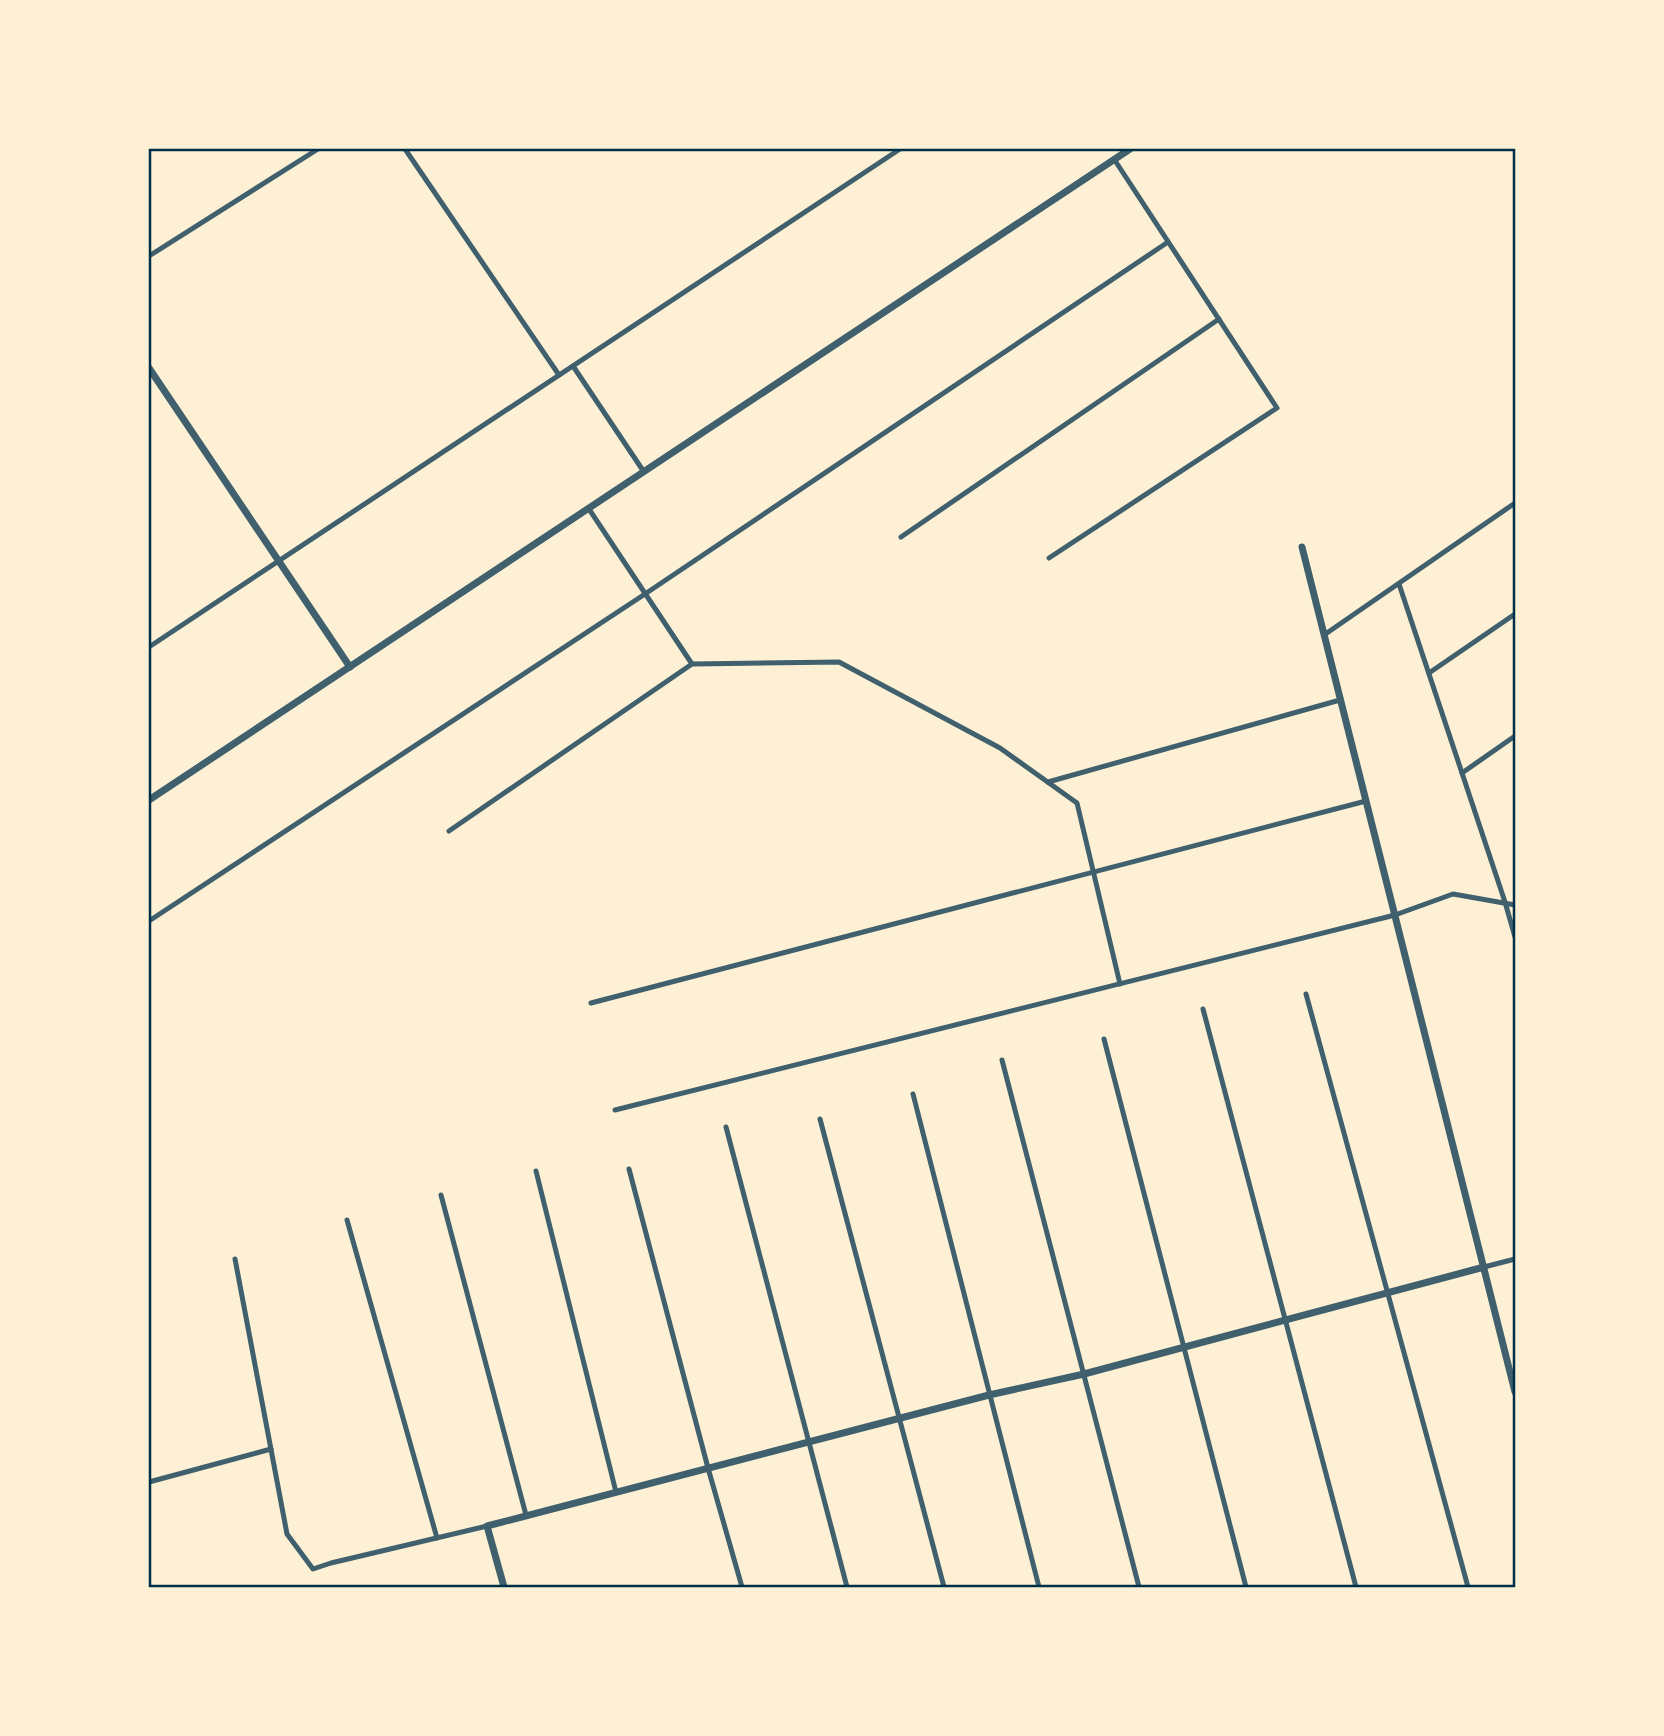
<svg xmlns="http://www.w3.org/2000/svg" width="1664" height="1736" font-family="'Noto Sans',sans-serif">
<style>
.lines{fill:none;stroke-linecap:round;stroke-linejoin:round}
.service{stroke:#3f606c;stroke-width:5}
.minor{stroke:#3f606c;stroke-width:7}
.neatline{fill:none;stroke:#003049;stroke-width:2.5}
</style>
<rect width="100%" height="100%" fill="#fdf0d5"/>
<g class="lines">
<g class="service">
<polyline points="405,149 559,375"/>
<polyline points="149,256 318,149"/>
<polyline points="573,366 644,472"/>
<polyline points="589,509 692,664 839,662 1000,748 1077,803 1120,984"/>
<polyline points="901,537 1219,319"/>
<polyline points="1049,558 1277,408 1114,159"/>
<polyline points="1399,584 1505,902 1515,937"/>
<polyline points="1324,635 1515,503"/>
<polyline points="149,647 900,149"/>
<polyline points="1429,673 1515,614"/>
<polyline points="1462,773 1515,736"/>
<polyline points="1048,782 1340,700"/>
<polyline points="449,831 692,664"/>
<polyline points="149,921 645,594 1168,242"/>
<polyline points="1306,994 1468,1587"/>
<polyline points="591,1003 1366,801"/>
<polyline points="1203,1009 1356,1587"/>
<polyline points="1104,1039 1246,1587"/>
<polyline points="1002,1060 1139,1587"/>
<polyline points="913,1094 1039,1587"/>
<polyline points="615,1110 1395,915 1453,894 1515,905"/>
<polyline points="820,1119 944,1587"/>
<polyline points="726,1127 847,1587"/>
<polyline points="629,1169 708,1468 742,1587"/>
<polyline points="536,1171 616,1492"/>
<polyline points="441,1195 526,1515"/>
<polyline points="347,1220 437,1538"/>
<polyline points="235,1259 287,1534 313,1569 331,1563 487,1526"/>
<polyline points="1484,1267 1515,1259"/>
<polyline points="149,1482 271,1449"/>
</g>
<g class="minor">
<polyline points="149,368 350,667"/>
<polyline points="1302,547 1515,1392"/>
<polyline points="149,800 1130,149"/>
<polyline points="504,1587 487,1526 989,1395 1084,1374 1484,1267"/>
</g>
</g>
<rect width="1664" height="1736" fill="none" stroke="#fdf0d5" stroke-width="301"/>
<rect x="150" y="150" width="1364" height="1436" class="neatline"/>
</svg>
